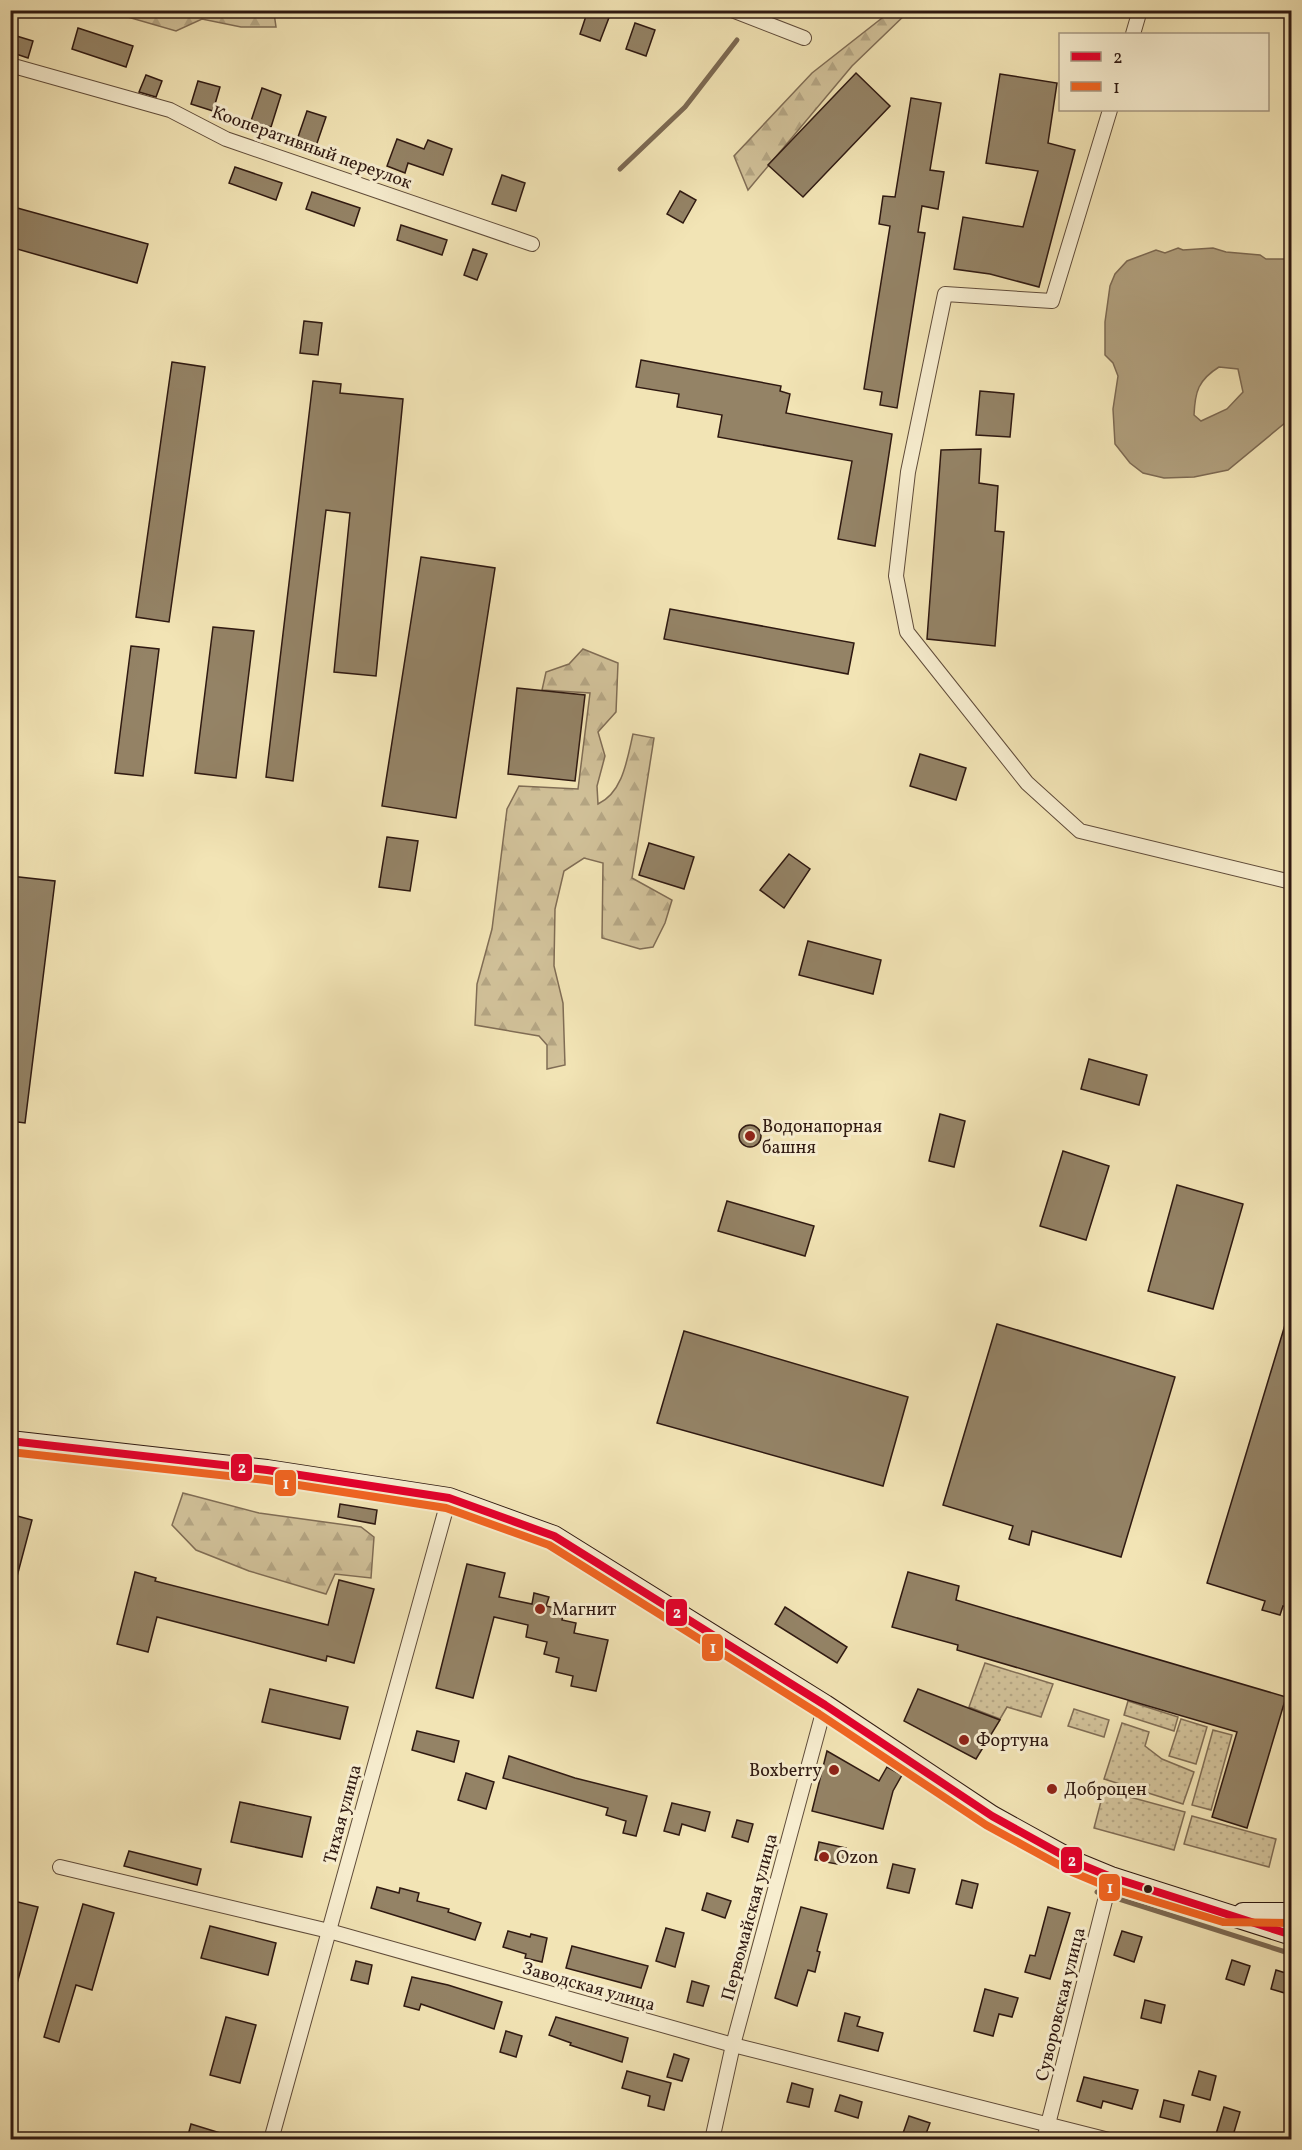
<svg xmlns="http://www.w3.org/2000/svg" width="1302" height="2150" font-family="Vollkorn,serif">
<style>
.grass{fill:url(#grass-dots);stroke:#806d55;stroke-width:1.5}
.forest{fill:url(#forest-firs);stroke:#806d55;stroke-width:1.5}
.water{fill:#b09f7d;stroke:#7c6952;stroke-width:1.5;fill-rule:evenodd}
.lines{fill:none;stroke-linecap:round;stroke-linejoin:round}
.stream{stroke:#7c6952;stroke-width:5}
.building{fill:#948366;stroke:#2f1911;stroke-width:1.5}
.street-casing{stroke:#604c3a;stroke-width:16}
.secondary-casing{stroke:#2f1911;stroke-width:22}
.street{stroke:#f7edcf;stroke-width:14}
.secondary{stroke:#f7edcf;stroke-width:20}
.bus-1-casing{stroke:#f7edcf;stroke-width:12}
.bus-2-casing{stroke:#f7edcf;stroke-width:12}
.bus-1{stroke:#e4002b;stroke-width:8}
.bus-2{stroke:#f26522;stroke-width:8}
.poi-dot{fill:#8f2418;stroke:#f7edcf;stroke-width:2}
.bus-dot{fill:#2f1911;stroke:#f7edcf;stroke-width:2}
.labels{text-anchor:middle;stroke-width:6;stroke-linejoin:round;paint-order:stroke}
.street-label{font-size:18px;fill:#2f1911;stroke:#f7edcf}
.poi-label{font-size:18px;fill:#2f1911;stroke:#f7edcf;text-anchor:start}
.line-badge{stroke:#f7edcf;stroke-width:2}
.badge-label{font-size:16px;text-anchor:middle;font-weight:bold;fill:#fff}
</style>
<defs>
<pattern id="grass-dots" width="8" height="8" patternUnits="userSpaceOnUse" patternTransform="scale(1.5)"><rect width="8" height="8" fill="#d1c199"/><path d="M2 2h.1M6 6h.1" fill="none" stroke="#b4a583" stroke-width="1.8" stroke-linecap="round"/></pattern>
<pattern id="forest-firs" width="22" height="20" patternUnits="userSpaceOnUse" patternTransform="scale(1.5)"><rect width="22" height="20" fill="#d1c199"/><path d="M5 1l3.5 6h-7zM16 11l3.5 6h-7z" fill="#b4a583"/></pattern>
</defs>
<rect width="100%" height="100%" fill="#f2e4b5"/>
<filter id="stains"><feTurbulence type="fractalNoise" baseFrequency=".00333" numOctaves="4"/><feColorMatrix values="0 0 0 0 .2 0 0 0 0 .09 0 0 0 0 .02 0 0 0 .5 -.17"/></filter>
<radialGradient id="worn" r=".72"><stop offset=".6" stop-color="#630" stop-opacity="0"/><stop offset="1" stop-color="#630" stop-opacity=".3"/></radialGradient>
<g class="grass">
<polygon points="985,1663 1053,1684 1041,1717 1007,1707 1000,1719 969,1707"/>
<polygon points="1128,1701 1178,1717 1174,1731 1124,1715"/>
<polygon points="1074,1709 1109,1720 1104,1737 1068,1726"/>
<polygon points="1181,1719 1207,1727 1196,1764 1169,1756"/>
<polygon points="1122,1723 1149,1732 1145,1746 1162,1759 1194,1772 1183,1804 1104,1779"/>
<polygon points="1213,1730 1232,1735 1211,1810 1192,1805"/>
<polygon points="1104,1790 1185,1812 1174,1850 1094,1828"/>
<polygon points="1192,1816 1276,1839 1269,1867 1184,1844"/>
</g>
<g class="forest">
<polygon points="107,11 268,11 274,13 276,27 241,27 202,19 176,31"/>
<polygon points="891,11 909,11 852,66 748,190 734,156 812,73"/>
<path d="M 583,649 L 618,663 L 616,712 L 598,732 L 605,756 L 597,786 L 598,804 C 623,792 627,760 633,734 L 654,738 L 632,878 L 672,900 L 665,923 L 653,947 L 640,949 L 602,938 L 603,863 L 584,858 L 564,871 L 555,909 L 554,966 L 563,1003 L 565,1065 L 547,1069 L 547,1045 L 539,1036 L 475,1025 L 477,984 L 492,929 L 507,809 L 519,786 L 578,789 L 590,693 L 542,690 L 546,672 L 569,664 Z"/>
<polygon points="183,1493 259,1513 361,1527 374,1537 371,1578 335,1574 326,1594 249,1571 196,1550 172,1525"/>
</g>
<path class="water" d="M 1178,248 L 1183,250 L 1213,248 L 1226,252 L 1260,255 L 1266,259 L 1291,259 L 1291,418 L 1228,470 L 1194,477 L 1164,478 L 1143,473 L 1130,463 L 1115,444 L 1113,409 L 1118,376 L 1113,363 L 1105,355 L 1105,322 L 1110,286 L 1115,274 L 1127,261 L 1156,250 L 1165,253 ZM 1219,367 L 1238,369 L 1243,392 L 1227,409 L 1201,421 L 1194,415 C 1195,392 1198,380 1219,367 Z"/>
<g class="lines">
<g class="stream">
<polyline points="620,169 685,107 737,40"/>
<polyline points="1097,1892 1292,1954"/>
</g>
</g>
<g class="building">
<polygon points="588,10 610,15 600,41 580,34"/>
<polygon points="635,23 655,30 646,56 626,49"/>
<polygon points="78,28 133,46 126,67 72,49"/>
<polygon points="10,34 33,41 28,58 10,52"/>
<polygon points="856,73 890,106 803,197 768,165"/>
<polygon points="1000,74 1057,83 1048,143 1075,150 1039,287 990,274 954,269 963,217 1023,227 1038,171 986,163"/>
<polygon points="146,75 162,81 156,97 139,92"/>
<polygon points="198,81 220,87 213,111 191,104"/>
<polygon points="262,88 281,95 271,127 251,121"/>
<polygon points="911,98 941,103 930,170 944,172 938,209 922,206 918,232 925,233 897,408 880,405 882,392 864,389 890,226 879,224 883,196 895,197"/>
<polygon points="307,111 326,117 316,146 297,140"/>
<polygon points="397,139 424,149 428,140 452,149 443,175 408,163 405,173 387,166"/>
<polygon points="235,167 282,183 276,200 229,183"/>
<polygon points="502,175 525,183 516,211 492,204"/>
<polygon points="680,191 696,200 683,223 667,214"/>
<polygon points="312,192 360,208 354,226 306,209"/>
<polygon points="10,206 148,244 137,283 10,247"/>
<polygon points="401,225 447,240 442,255 397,240"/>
<polygon points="473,249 487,254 477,280 464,275"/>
<polygon points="304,321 322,323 318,355 300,353"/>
<polygon points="641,360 781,386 780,391 790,394 786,413 892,434 875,546 838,539 852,461 718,437 722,415 677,407 679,394 636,387"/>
<polygon points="172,362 205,367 169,622 136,617"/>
<polygon points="313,381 341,384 340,393 403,399 376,676 334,672 350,513 326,510 293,781 266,777"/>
<polygon points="980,391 1014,394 1010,437 976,435"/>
<polygon points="981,449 979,483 998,486 995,531 1004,532 995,646 927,639 941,450"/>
<polygon points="421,557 495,568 456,818 382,806"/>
<polygon points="670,609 854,643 848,674 664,639"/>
<polygon points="213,627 254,631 236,778 195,773"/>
<polygon points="131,646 159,649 143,776 115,773"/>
<polygon points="517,688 585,695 575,781 508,774"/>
<polygon points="920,754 966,768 956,800 910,786"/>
<polygon points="387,837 418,841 410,891 379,887"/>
<polygon points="649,843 694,857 684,889 639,875"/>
<polygon points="789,854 810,869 784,908 760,890"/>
<polygon points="10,876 55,881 25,1123 10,1121"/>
<polygon points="808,941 881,960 873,994 799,975"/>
<polygon points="1089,1059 1147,1075 1139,1105 1081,1089"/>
<polygon points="940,1114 965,1121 954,1167 929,1161"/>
<circle cx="750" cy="1136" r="11"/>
<polygon points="1063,1151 1109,1166 1086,1240 1040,1226"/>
<polygon points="1177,1185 1243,1204 1213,1309 1148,1291"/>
<polygon points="727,1201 814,1226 805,1256 718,1231"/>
<polygon points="1288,1315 1292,1316 1292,1609 1283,1606 1280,1615 1262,1610 1265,1601 1207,1583"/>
<polygon points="997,1324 1175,1377 1121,1557 1032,1531 1029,1545 1009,1539 1013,1526 943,1505"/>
<polygon points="684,1331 908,1397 883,1486 657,1423"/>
<polygon points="340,1504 377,1510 375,1524 338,1517"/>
<polygon points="10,1514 32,1520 15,1584 10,1584"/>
<polygon points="467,1564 505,1573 499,1597 532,1604 534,1593 549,1597 546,1606 564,1610 562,1620 576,1623 574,1633 608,1640 596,1691 571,1686 573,1676 556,1672 559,1658 544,1654 547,1642 526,1637 528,1625 494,1617 473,1698 436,1688"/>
<polygon points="135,1572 156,1578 155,1581 328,1625 339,1580 374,1589 354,1663 327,1656 326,1661 157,1617 148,1652 117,1644"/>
<polygon points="908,1572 959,1586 956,1600 1286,1697 1247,1828 1212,1817 1237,1732 957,1650 958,1645 892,1627"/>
<polygon points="785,1607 847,1647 837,1663 775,1624"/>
<polygon points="270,1689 348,1707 340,1739 262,1722"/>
<polygon points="918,1689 1000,1720 976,1759 904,1721"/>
<polygon points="417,1731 459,1741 454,1762 412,1750"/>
<polygon points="827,1751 879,1781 887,1767 902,1775 893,1791 883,1829 812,1811"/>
<polygon points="509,1756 575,1778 647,1796 636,1836 623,1833 626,1821 606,1815 608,1808 503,1778"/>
<polygon points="466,1773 494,1782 486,1809 458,1800"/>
<polygon points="240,1802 311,1817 302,1857 231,1842"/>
<polygon points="672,1803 710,1812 705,1831 682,1824 679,1835 664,1831"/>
<polygon points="737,1820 753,1824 748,1842 732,1837"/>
<polygon points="819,1842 846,1848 842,1865 815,1860"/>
<polygon points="129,1851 201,1869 197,1885 124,1866"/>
<polygon points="893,1864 915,1869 909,1893 887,1888"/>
<polygon points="962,1880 978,1884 972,1908 956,1904"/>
<polygon points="377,1887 399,1893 400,1888 419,1893 417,1901 449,1909 448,1912 481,1923 475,1940 371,1908"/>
<polygon points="707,1893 731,1901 725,1918 702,1910"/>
<polygon points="10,1900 38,1907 15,1991 10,1991"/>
<polygon points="83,1904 114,1913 92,1990 76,1985 59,2042 44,2037"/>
<polygon points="801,1907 827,1914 817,1951 820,1952 815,1972 808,1970 797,2006 775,1998"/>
<polygon points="1048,1907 1070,1913 1050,1979 1025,1972 1030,1955 1035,1956"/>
<polygon points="210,1926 276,1943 268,1975 201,1958"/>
<polygon points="666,1928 684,1933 675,1967 656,1961"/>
<polygon points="508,1931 530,1937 531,1934 547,1938 542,1962 525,1958 526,1954 503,1947"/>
<polygon points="1122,1931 1142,1937 1134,1962 1114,1955"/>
<polygon points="572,1946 648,1966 641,1988 566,1968"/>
<polygon points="1232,1960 1250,1966 1244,1985 1226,1979"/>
<polygon points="356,1961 372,1965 368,1984 351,1980"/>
<polygon points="1276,1970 1292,1975 1288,1994 1271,1989"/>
<polygon points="412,1977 448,1985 502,2002 494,2029 421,2004 419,2010 404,2006"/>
<polygon points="692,1981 709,1986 703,2006 687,2002"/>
<polygon points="985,1989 1018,1998 1012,2017 999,2014 993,2036 974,2031"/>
<polygon points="1145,2000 1165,2005 1161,2023 1141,2018"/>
<polygon points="845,2013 860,2017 857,2026 883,2033 878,2051 838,2041"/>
<polygon points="226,2017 256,2025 240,2083 210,2075"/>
<polygon points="556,2017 628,2038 622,2062 570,2045 571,2043 549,2035"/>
<polygon points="506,2031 522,2036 516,2057 500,2052"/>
<polygon points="674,2054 689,2059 682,2081 667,2077"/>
<polygon points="627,2071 671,2083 664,2110 648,2106 650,2096 622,2088"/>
<polygon points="1199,2071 1216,2076 1210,2100 1192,2095"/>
<polygon points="1084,2077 1138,2090 1132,2109 1103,2101 1101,2108 1077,2101"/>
<polygon points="792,2083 813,2089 809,2107 787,2102"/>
<polygon points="840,2095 862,2102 858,2118 835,2111"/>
<polygon points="1164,2100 1184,2105 1180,2122 1160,2117"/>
<polygon points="1224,2107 1240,2112 1232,2139 1216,2134"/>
<polygon points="909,2116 930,2123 924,2139 901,2139"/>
<polygon points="191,2124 230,2136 229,2139 187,2139"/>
</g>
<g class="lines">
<defs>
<g id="street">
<polyline points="732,10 804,38"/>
<polyline points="1133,34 1140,10"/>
<polyline points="10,65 170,110 226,139 532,244"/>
<polyline points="1110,110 1052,301 945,294 908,472 896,576 907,632 1027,783 1080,831 1287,881 1292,885"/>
<polyline points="60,1867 329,1931 733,2045 1109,2140"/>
<polyline points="271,2140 449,1498"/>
<polyline points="712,2140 733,2045 825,1705"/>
<polyline points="1044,2140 1111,1877"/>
</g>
<g id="secondary">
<polyline points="10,1441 267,1470 449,1498 554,1536 825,1705 992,1816 1077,1863 1111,1877 1292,1935"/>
<polyline points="1243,1913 1292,1913"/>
</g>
</defs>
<use href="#street" class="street-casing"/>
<use href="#secondary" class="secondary-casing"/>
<use href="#street" class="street"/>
<use href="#secondary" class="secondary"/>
<defs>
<polyline id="bus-1" points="10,1441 267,1470 449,1498 554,1536 825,1705 992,1816 1077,1863 1111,1877 1292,1935"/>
<polyline id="bus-2" points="10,1452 266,1480 446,1508 549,1545 819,1714 986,1825 1072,1872 1108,1887 1223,1922 1292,1923"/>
</defs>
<use href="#bus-1" class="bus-1-casing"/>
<use href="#bus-2" class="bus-2-casing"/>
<use href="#bus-1" class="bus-1"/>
<use href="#bus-2" class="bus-2"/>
</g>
<g class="poi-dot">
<circle cx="750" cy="1136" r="6"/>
<circle cx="540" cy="1609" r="6"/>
<circle cx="964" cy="1740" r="6"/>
<circle cx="834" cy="1770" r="6"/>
<circle cx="1052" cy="1789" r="6"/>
<circle cx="824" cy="1857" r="6"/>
</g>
<circle class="bus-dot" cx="1148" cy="1889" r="5"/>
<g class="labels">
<g class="street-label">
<text transform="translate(312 147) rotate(20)" y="6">Кооперативный переулок</text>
<text transform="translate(342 1814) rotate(-75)" y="6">Тихая улица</text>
<text transform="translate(749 1917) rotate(-75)" y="6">Первомайская улица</text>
<text transform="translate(589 1986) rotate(16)" y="6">Заводская улица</text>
<text transform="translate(1060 2004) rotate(-76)" y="6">Суворовская улица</text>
</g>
<g class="poi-label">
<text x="762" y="1132">Водонапорная<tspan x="762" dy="21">башня</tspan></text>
<text x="552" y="1615">Магнит</text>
<text x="976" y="1746">Фортуна</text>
<text x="822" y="1776" text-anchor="end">Boxberry</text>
<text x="1064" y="1795">Доброцен</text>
<text x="836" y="1863">Ozon</text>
</g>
</g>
<g class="line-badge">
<rect x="230" y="1453" width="23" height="29" rx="6" fill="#e4002b"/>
<rect x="274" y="1469" width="23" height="28" rx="6" fill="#f26522"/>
<rect x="665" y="1598" width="23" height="29" rx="6" fill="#e4002b"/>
<rect x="701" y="1633" width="23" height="29" rx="6" fill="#f26522"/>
<rect x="1060" y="1846" width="23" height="28" rx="6" fill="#e4002b"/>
<rect x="1098" y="1873" width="23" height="29" rx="6" fill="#f26522"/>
</g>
<g class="badge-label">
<text x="242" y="1473">2</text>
<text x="286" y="1489">1</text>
<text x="677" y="1618">2</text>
<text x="713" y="1653">1</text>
<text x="1072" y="1866">2</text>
<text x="1110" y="1893">1</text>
</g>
<rect width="1302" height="2150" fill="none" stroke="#f2e4b5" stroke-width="36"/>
<rect x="12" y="12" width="1278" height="2126" fill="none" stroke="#2f1911" stroke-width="3"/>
<rect x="18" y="18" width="1266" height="2114" fill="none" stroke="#2f1911" stroke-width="1.5"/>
<rect x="1059" y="33" width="210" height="78" fill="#f7edcf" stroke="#a79883" stroke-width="1.5"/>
<rect x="1071" y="52" width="30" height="9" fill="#e4002b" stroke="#a79883" stroke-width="1.5"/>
<text x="1113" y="63" font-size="18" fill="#2f1911">2</text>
<rect x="1071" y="82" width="30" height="9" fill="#f26522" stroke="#a79883" stroke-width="1.5"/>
<text x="1113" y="93" font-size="18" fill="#2f1911">1</text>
<rect width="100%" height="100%" filter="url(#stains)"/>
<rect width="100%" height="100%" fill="url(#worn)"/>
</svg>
